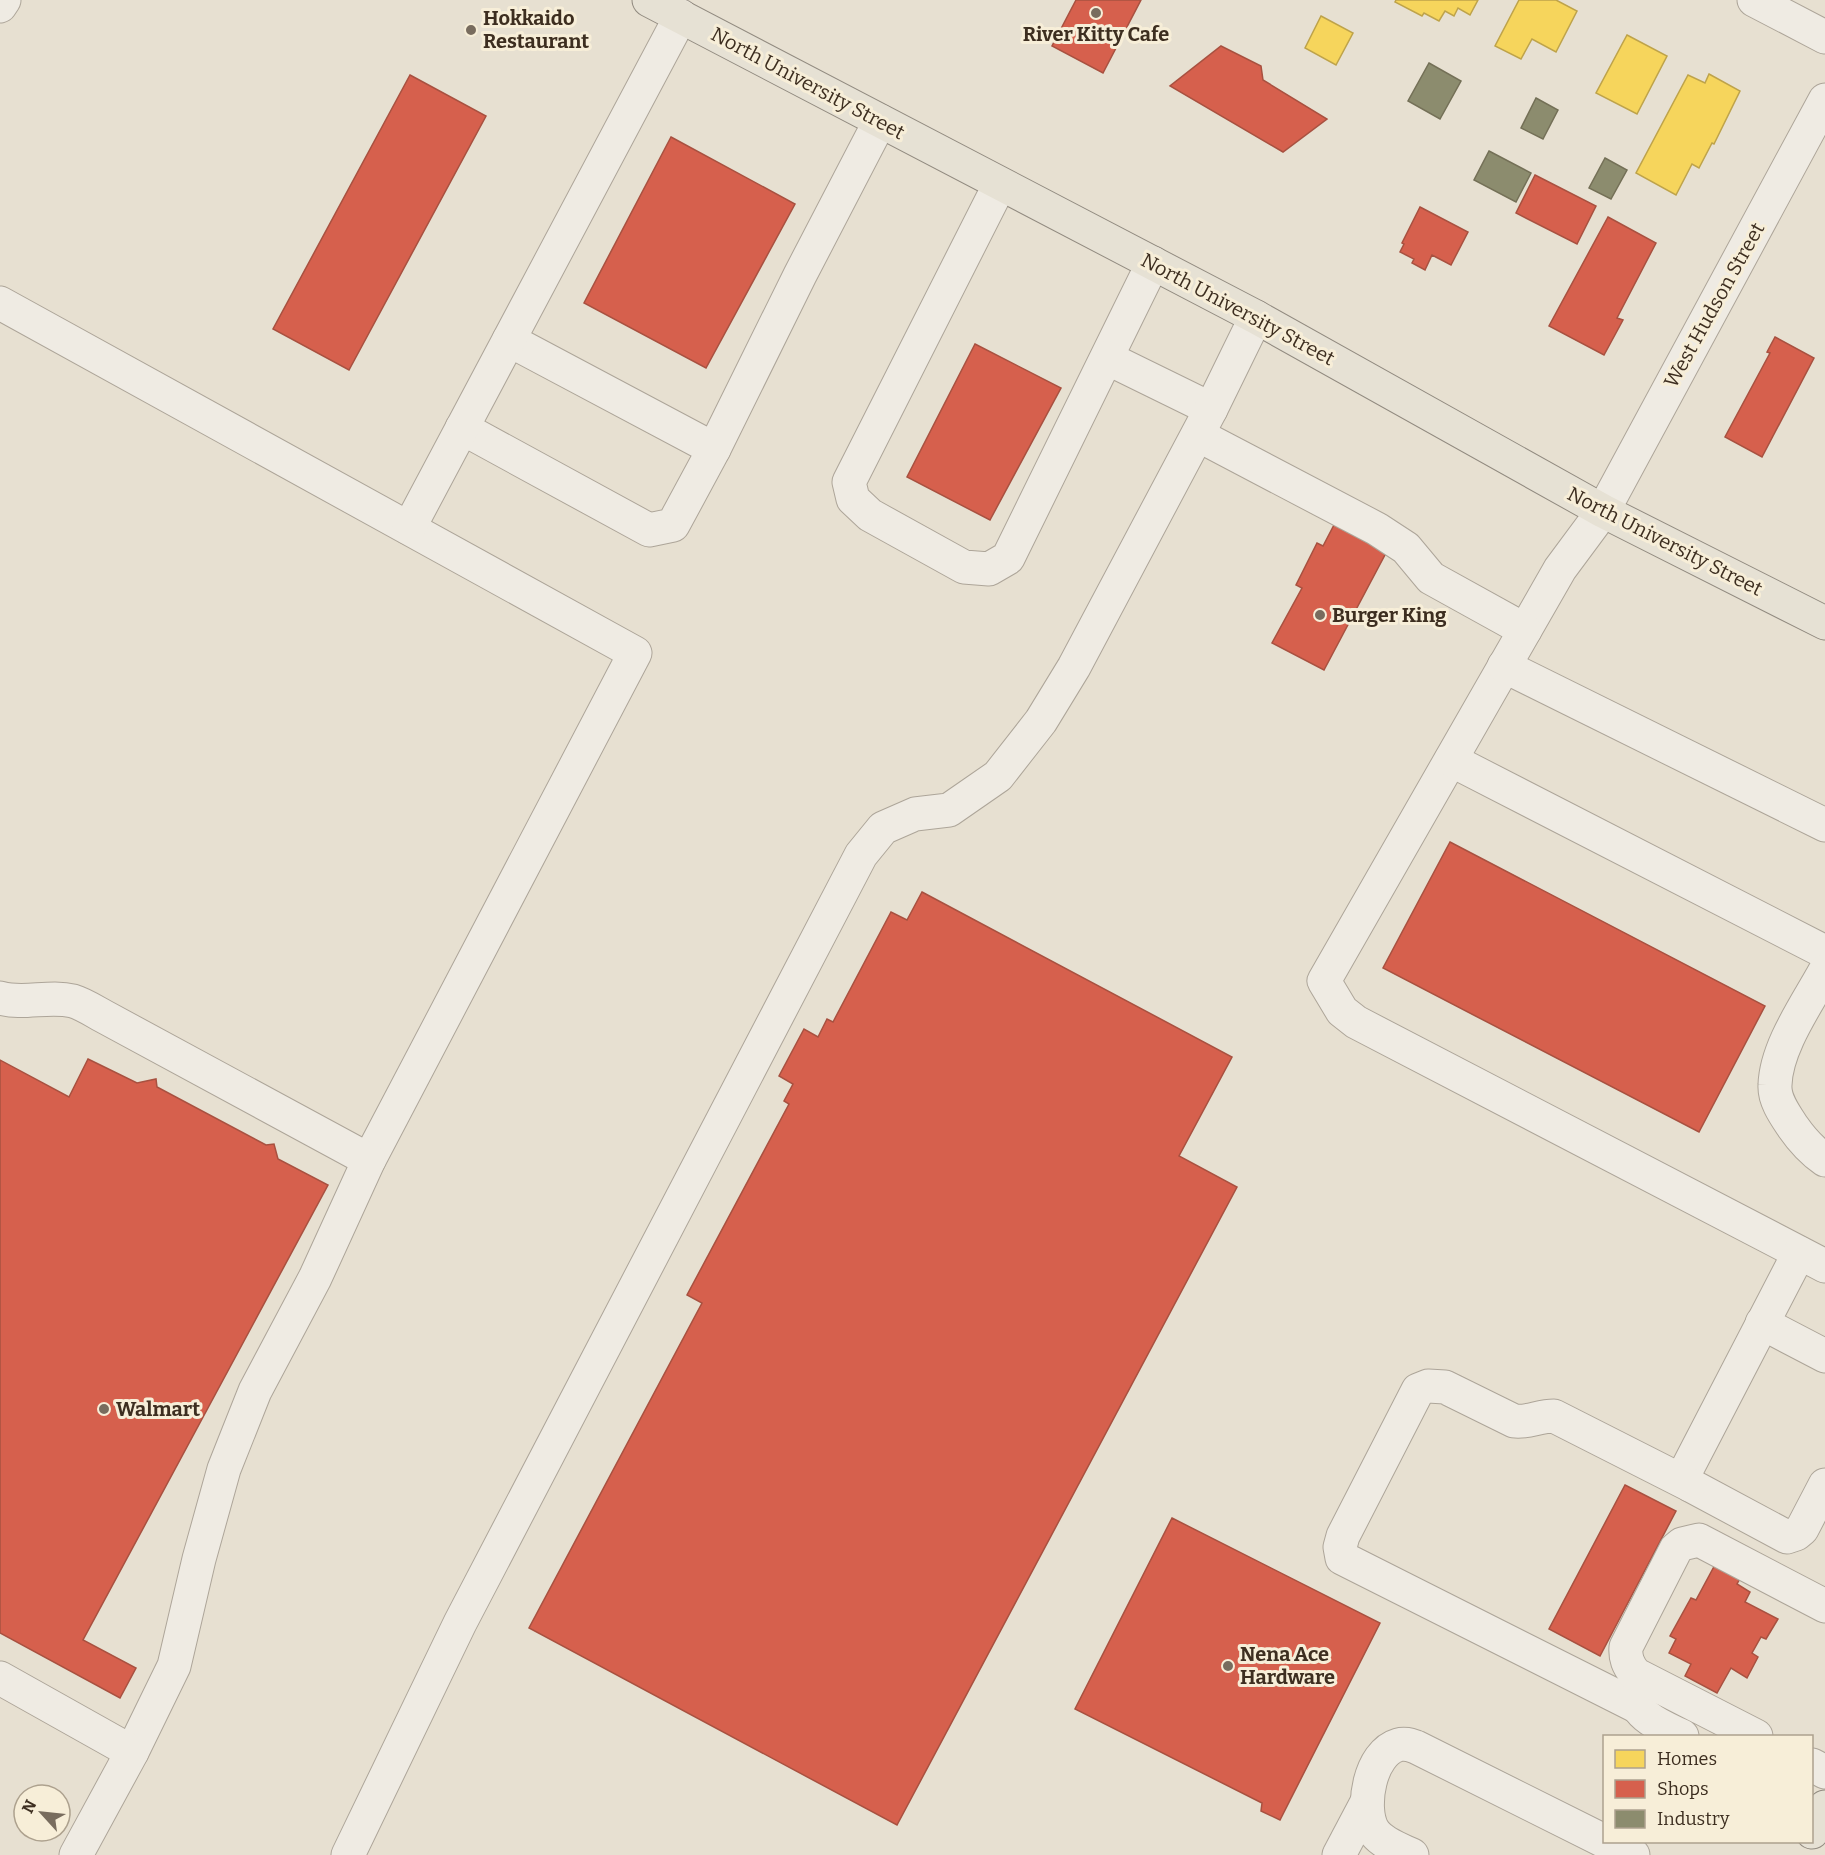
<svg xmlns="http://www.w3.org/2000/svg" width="1825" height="1855" font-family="Bitter,serif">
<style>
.homes{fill:#f6d55c;stroke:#bea34a;stroke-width:1.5}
.shops{fill:#d6604d;stroke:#a85140;stroke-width:1.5}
.industry{fill:#8c8c6e;stroke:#747057;stroke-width:1.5}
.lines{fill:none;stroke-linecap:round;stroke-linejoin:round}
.minor-casing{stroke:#ada599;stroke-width:35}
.major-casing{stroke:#928b80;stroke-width:35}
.minor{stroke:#efebe3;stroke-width:33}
.major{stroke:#e6e1d4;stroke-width:33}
.poi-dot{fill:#786c5e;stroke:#f7eed8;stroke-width:2}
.labels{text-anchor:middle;stroke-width:6;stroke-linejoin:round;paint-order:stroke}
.poi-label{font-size:20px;font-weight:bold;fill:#3d2e20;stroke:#f7eed8;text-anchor:start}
.street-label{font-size:20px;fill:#3d2e20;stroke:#f7eed8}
</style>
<rect width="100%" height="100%" fill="#e7e0d1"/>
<g class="homes">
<polygon points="1396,0 1478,0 1470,15 1458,8 1454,16 1445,11 1439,21 1424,13 1422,16 1395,2"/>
<polygon points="1519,0 1556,0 1577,11 1556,52 1532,39 1521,59 1495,46"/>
<polygon points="1321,16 1353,33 1336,65 1305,48"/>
<polygon points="1627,35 1667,56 1637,114 1596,93"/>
<polygon points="1709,74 1740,91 1714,144 1712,143 1699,168 1692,164 1676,195 1636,173 1688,75 1705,83"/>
</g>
<g class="shops">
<polygon points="1076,0 1141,0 1103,73 1052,46"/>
<polygon points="1221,46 1261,66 1263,80 1327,119 1283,152 1170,86"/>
<polygon points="410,75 486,116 349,370 273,329"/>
<polygon points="671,137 795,204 706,368 584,303"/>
<polygon points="1535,175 1596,206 1577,244 1516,213"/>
<polygon points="1420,207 1468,232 1451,265 1432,255 1425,270 1412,263 1414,259 1400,252 1404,244 1402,243"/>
<polygon points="1608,217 1656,243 1617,318 1623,320 1604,355 1549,326"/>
<polygon points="1775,337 1814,358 1762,457 1725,437 1770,353 1767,352"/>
<polygon points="975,344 1061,388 990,520 907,477"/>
<polygon points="1335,523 1387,551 1324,670 1272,643 1302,588 1296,585 1317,543 1323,546"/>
<polygon points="1450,842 1765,1006 1699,1132 1383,968"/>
<polygon points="922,892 1232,1057 1179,1156 1237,1187 897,1825 529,1628 702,1303 687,1295 789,1104 784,1101 793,1084 779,1076 804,1029 818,1037 827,1019 833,1022 891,912 907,920"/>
<polygon points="88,1059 137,1083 156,1079 157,1087 266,1145 274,1144 278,1159 328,1185 83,1640 136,1668 120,1698 0,1633 0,1060 69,1097"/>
<polygon points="1625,1485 1676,1511 1600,1656 1549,1629"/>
<polygon points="1172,1518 1380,1623 1280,1820 1261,1811 1262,1803 1075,1709"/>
<polygon points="1717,1561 1742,1575 1737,1584 1750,1592 1745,1602 1778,1619 1766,1639 1761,1637 1752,1653 1758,1657 1747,1678 1731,1668 1717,1693 1685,1676 1691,1664 1669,1653 1676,1639 1670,1636 1691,1598 1696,1600"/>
</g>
<g class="industry">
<polygon points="1429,63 1461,81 1440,119 1408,101"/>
<polygon points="1536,98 1558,110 1543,139 1521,128"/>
<polygon points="1489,151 1531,173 1516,202 1474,180"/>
<polygon points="1605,158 1627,170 1611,199 1589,188"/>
</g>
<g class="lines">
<defs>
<g id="minor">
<polyline points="1754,0 1825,37"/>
<polyline points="0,6 4,0"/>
<polyline points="1825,100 1603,511 1560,569 1324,981 1342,1011 1356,1022 1825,1266"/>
<polyline points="1000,184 849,482 853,499 870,515 964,567 989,569 1008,558 1153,263"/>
<polyline points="0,303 635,653 369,1160 315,1278 255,1391 224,1469 199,1559 174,1666 132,1752 76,1855"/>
<polyline points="1107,358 1211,409"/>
<polyline points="462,428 649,530 673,525 714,449 509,340"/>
<polyline points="1198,435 1377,529 1406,548 1431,578 1525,630"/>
<polyline points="714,449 800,275 880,121"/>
<polyline points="409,528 681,16"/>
<polyline points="1504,666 1825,825"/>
<polyline points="1451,760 1825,952"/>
<path d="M 1825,971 C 1807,1004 1776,1047 1775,1085 C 1774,1100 1785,1115 1793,1127 C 1802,1140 1812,1151 1825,1160"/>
<path d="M 0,998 C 23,1005 49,995 73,1001 C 83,1004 94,1011 103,1016 L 369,1160"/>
<polyline points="1799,1253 1688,1467 1685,1476 1690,1485 1787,1537 1796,1534 1802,1529 1825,1485"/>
<polyline points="1762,1323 1825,1356"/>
<polyline points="0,1678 132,1752"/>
<path d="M 1633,1687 C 1632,1716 1661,1726 1682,1736"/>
<path d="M 1638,1707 L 1342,1558 L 1340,1547 L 1343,1536 L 1418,1390 L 1428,1386 L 1445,1387 L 1514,1421 C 1528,1423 1539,1416 1554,1416 L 1690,1485"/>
<path d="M 1756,1736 L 1635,1674 C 1628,1665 1625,1658 1626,1647 L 1676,1549 L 1682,1544 L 1699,1540 L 1825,1606"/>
<polyline points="1812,1765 1825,1772"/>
<polyline points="1606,1842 1633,1855"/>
<polyline points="348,1855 460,1623 861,855 883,828 915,814 949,810 998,776 1041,721 1074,667 1211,409 1256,317"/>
<polyline points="1339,1855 1367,1802"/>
<path d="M 1412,1855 C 1399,1849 1381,1843 1373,1830 C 1360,1807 1370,1753 1398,1745 C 1405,1743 1410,1745 1416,1747 L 1604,1841"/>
</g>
<g id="major">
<polyline points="649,0 1256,317 1603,511 1825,623"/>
<polyline points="1812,1832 1825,1807"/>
</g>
</defs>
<use href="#minor" class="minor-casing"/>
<use href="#major" class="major-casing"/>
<use href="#minor" class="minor"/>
<use href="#major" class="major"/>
</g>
<g class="poi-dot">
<circle cx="1096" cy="13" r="6"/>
<circle cx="471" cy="30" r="6"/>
<circle cx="1320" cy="615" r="6"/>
<circle cx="104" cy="1409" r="6"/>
<circle cx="1228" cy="1666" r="6"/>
</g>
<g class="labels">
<g class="poi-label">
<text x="483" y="25">Hokkaido<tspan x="483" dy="23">Restaurant</tspan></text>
<text x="1096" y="41" text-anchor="middle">River Kitty Cafe</text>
<text x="1332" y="622">Burger King</text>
<text x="116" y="1416">Walmart</text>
<text x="1240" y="1661">Nena Ace<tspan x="1240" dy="23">Hardware</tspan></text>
</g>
<g class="street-label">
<text transform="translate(808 83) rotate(28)" y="7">North University Street</text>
<text transform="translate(1714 305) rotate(-61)" y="7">West Hudson Street</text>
<text transform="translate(1238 309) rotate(28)" y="7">North University Street</text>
<text transform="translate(1665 541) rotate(27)" y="7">North University Street</text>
</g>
</g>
<rect x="1603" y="1735" width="210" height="108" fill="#f7eed8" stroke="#ada18e" stroke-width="1.5"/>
<rect x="1615" y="1750" width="30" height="18" fill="#f6d55c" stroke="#ada18e" stroke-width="1.5"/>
<text x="1657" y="1765" font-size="18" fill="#3d2e20">Homes</text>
<rect x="1615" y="1780" width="30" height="18" fill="#d6604d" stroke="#ada18e" stroke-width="1.5"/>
<text x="1657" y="1795" font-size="18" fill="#3d2e20">Shops</text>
<rect x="1615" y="1810" width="30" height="18" fill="#8c8c6e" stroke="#ada18e" stroke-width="1.5"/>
<text x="1657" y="1825" font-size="18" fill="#3d2e20">Industry</text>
<g transform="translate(42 1813) rotate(297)"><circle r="28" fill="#f7eed8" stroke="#ada18e" stroke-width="1.5"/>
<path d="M0-4.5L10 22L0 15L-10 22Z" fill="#786c5e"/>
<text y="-9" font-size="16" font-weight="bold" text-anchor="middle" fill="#3d2e20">N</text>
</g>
</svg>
